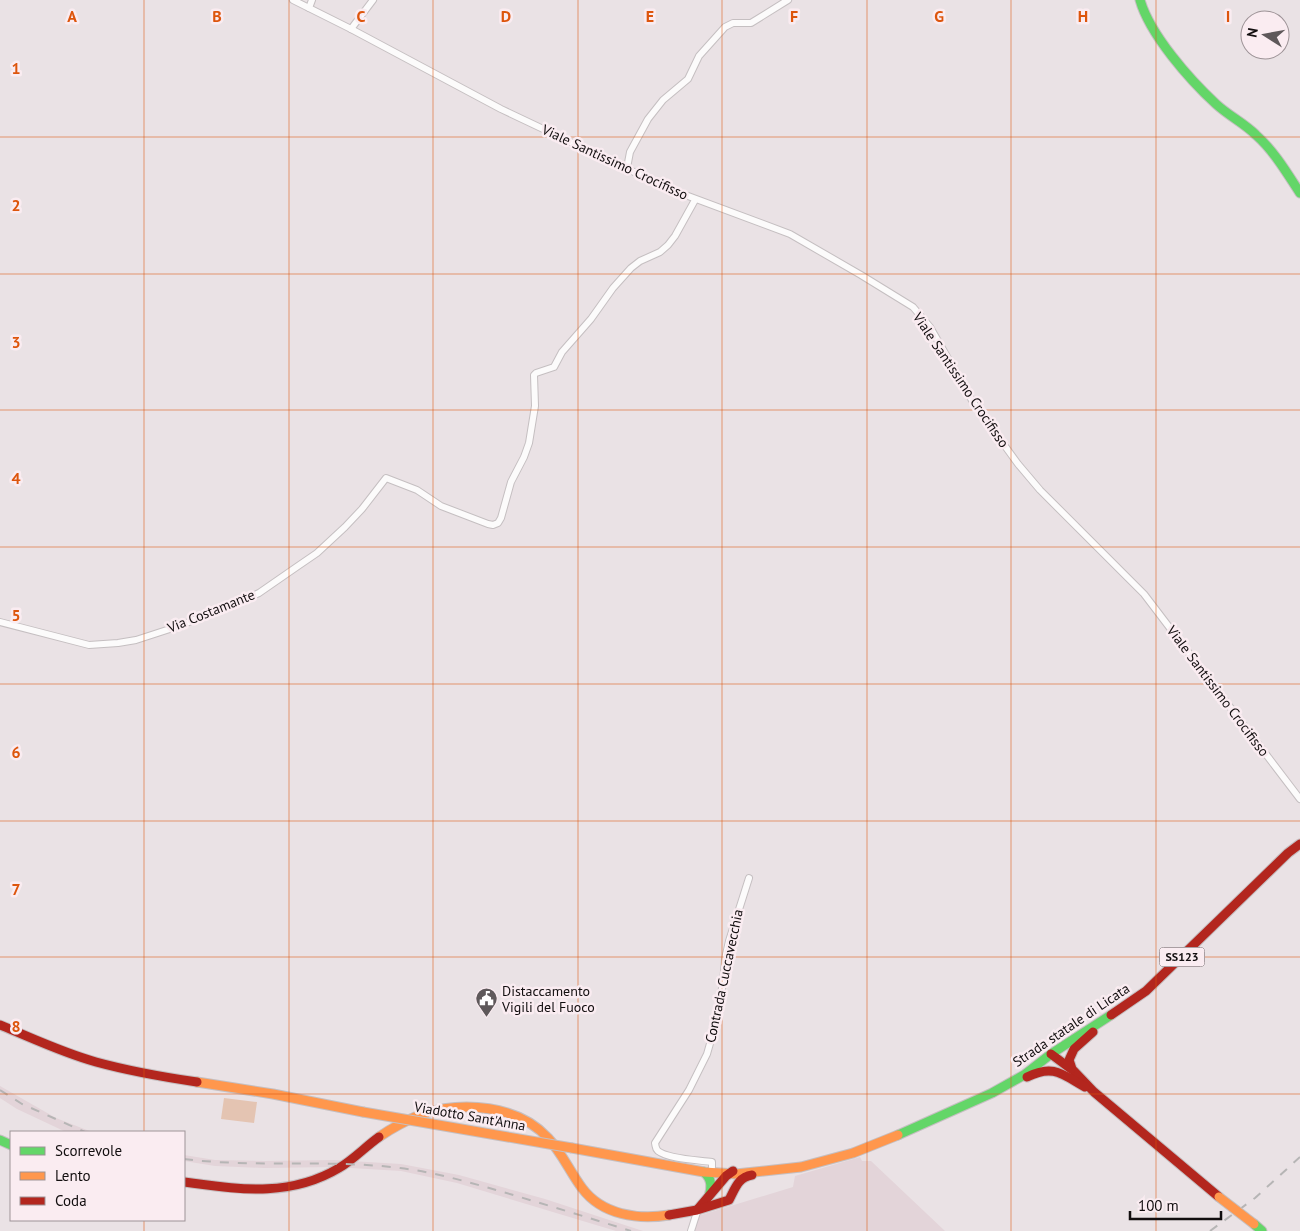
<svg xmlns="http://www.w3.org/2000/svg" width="1300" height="1231" font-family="'PT Sans',sans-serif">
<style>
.built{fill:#e3d4d9}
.green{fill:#e4c4b2}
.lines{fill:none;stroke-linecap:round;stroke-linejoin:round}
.street-casing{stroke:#c5bfc1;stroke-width:8}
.fast-casing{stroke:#c5bfc1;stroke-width:11}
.slow-casing{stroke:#c5bfc1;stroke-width:11}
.jam-casing{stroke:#c5bfc1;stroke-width:11}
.street{stroke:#fcfbfb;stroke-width:6}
.fast{stroke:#63d668;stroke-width:9}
.slow{stroke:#ff974d;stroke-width:9}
.jam{stroke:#b3261e;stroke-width:9}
.rail{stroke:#b6b5b5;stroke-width:2;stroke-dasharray:9 9;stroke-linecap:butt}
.slow-bridge-casing{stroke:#c5bfc1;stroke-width:11;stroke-linecap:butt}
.slow-bridge{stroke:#ff974d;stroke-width:9}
.grid{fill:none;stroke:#dd550c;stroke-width:1;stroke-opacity:0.55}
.labels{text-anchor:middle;stroke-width:5;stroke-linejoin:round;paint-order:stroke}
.shield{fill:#faecf1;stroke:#585153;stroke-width:1}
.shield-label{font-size:12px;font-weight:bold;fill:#120e0f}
.street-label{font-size:14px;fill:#120e0f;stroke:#faecf1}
.poi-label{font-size:14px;fill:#120e0f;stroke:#faecf1;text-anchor:start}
.grid-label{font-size:16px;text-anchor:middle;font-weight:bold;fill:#dd550c;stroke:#faecf1;stroke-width:5;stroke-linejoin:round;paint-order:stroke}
</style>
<rect width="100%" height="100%" fill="#eae2e5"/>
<g class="built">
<polygon points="0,1086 56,1118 92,1132 66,1132 17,1109 0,1098"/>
<polygon points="184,1155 215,1160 264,1161 334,1160 401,1164 459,1175 545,1199 643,1231 616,1231 457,1183 401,1171 334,1167 264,1168 215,1166 184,1161"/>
<polygon points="860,1157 862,1161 871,1161 945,1231 694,1231 698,1216 793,1187 795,1176"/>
</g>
<polygon class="green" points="224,1098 257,1102 254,1123 221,1119"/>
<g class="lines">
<defs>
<g id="street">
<polyline points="293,0 351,29 501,109 672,190 790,234 861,275 913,307 930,327 973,402 1018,464 1040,490 1144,594 1300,799"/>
<polyline points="309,8 312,0"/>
<polyline points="351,29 373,0"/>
<polyline points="627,168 630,152 648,119 663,100 688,79 699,56 725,27 733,23 751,23 788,0"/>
<polyline points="0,622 89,645 118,643 136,640 176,627 230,606 259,593 298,566 317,553 345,527 362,509 386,478 417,490 441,506 488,524 493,525 498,523 501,518 511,482 524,457 529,443 535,406 534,375 536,373 554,367 562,352 591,319 613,288 631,268 640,261 660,252 668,245 675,236 695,200"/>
<path d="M 712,1167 L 712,1162 C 699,1160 668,1159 658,1151 C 655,1148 656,1147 655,1143 L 689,1090 L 707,1054 L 715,1026 L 723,983 L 725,959 L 729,941 L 749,878"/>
<polyline points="691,1231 698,1209"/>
</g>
<g id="fast">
<path d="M 1140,0 C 1150,35 1190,80 1216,104 C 1229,116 1244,123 1256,135 C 1274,151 1287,173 1300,193"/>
<polyline points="898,1135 992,1093 1024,1075 1051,1054 1111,1015"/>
<polyline points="0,1140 11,1145"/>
<path d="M 704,1172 C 712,1179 712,1187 709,1196"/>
<polyline points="1254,1224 1262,1231"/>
</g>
<g id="slow">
<polyline points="197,1082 273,1094 363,1112"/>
<path d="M 379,1137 C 392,1128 407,1120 422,1114 C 463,1101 518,1105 548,1138 C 562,1153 570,1172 582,1188 C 602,1215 638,1220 669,1215"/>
<polyline points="572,1148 704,1172 736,1174 801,1167 853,1153 898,1135"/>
</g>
<g id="jam">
<polyline points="1111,1015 1146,991 1288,853 1300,844"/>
<path d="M 0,1025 C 32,1038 63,1053 96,1062 C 129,1071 163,1077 197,1082"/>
<polyline points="1093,1032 1074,1049 1069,1060 1072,1069 1094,1092 1219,1197"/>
<polyline points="1051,1054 1071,1069"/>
<path d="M 1027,1077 C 1053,1064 1062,1074 1085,1087"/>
<path d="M 184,1182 C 238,1189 289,1198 339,1168 C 353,1160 365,1147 379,1137"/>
<polyline points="698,1209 726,1176 733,1171"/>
<path d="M 669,1215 L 697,1210 L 729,1200 C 735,1189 738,1177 752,1175"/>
</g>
</defs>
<use href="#street" class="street-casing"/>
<use href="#fast" class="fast-casing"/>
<use href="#slow" class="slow-casing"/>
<use href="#jam" class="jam-casing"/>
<use href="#street" class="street"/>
<use href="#fast" class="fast"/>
<use href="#slow" class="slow"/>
<use href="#jam" class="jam"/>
<g class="rail">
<polyline points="0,1090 22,1104 85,1132"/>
<path d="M 184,1159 C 256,1168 328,1159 400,1168 C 433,1172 465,1181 496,1190 C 541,1203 586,1217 631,1231"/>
<polyline points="1210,1231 1255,1198 1300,1157"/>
</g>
<defs>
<g id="slow-bridge">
<polyline points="363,1112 572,1148"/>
<polyline points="1219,1197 1254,1224"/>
</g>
</defs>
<use href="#slow-bridge" class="slow-bridge-casing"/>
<use href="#slow-bridge" class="slow-bridge"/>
</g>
<path class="grid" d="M 144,0 L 144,1132M 289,0 L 289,1231M 433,0 L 433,1231M 578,0 L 578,1231M 722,0 L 722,1231M 867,0 L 867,1231M 1011,0 L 1011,1231M 1156,0 L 1156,1231M 0,137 L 1300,137M 0,274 L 1300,274M 0,410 L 1300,410M 0,547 L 1300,547M 0,684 L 1300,684M 0,821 L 1300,821M 0,957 L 1300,957M 0,1094 L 1300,1094M 144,1220 L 144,1231"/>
<defs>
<symbol id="civic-pin" viewBox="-11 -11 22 30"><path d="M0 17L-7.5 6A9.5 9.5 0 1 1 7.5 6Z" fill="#5e585a" stroke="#faecf1"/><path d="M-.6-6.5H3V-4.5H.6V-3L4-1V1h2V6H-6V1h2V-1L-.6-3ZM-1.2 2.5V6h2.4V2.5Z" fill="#fff"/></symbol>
</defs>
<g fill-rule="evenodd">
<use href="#civic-pin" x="474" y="986" width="25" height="34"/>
</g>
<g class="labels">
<rect class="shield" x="1159.5" y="947.5" width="45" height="19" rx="4"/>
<g class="shield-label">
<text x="1182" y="961">SS123</text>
</g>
<g class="street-label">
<text transform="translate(615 162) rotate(25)" y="5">Viale Santissimo Crocifisso</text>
<text transform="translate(961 380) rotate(56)" y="5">Viale Santissimo Crocifisso</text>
<text transform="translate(211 611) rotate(-22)" y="5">Via Costamante</text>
<text transform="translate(1218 691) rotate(53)" y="5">Viale Santissimo Crocifisso</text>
<text transform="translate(724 976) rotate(-78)" y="5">Contrada Cuccavecchia</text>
<text transform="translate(1071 1025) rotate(-34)" y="5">Strada statale di Licata</text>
<text transform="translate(470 1116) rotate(10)" y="5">Viadotto Sant'Anna</text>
</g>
<g class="poi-label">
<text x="502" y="996">Distaccamento<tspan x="502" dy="16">Vigili del Fuoco</tspan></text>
</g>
</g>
<g class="grid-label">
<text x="72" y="22">A</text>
<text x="217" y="22">B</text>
<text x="361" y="22">C</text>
<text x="506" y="22">D</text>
<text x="650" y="22">E</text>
<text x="794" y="22">F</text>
<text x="939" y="22">G</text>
<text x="1083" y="22">H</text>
<text x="1228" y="22">I</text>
<text x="16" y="74">1</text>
<text x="16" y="211">2</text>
<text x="16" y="348">3</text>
<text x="16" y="484">4</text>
<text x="16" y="621">5</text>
<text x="16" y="758">6</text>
<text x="16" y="895">7</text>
<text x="16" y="1032">8</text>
</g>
<rect x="10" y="1131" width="175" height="90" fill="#faecf1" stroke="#9d9397"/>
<rect x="20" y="1147" width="25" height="8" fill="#63d668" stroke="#9d9397"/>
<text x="55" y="1156" font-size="15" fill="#120e0f">Scorrevole</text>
<rect x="20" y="1172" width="25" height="8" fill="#ff974d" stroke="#9d9397"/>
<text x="55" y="1181" font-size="15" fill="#120e0f">Lento</text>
<rect x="20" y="1197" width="25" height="8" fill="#b3261e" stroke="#9d9397"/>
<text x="55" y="1206" font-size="15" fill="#120e0f">Coda</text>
<g transform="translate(1265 35) rotate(281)"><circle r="24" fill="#faecf1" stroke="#9d9397"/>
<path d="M0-4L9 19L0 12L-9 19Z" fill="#5e585a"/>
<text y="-8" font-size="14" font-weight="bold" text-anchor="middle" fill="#120e0f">N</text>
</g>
<path d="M1130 1211v8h91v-8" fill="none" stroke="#120e0f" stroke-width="2.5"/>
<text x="1138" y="1211" font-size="15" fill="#120e0f" stroke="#faecf1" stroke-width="4" paint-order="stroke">100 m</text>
</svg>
